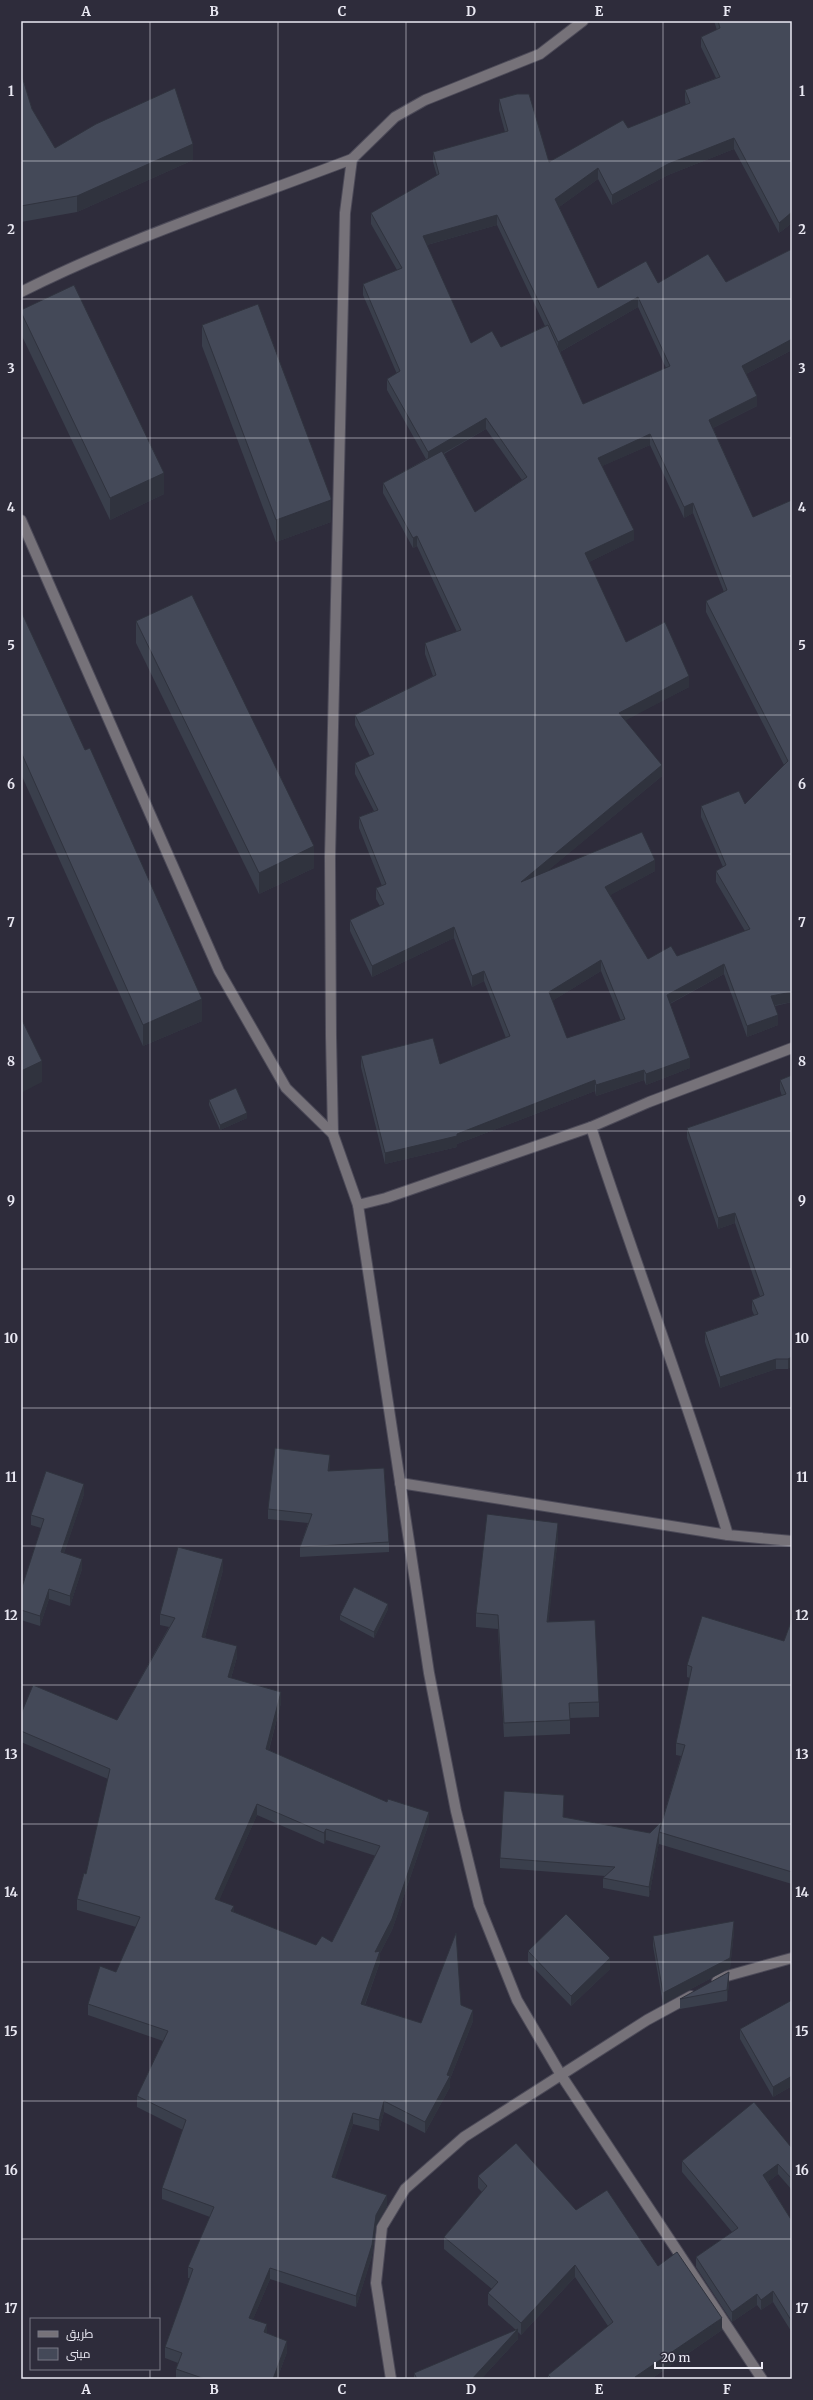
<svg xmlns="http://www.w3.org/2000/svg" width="813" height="2400" font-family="Merriweather,Cairo,serif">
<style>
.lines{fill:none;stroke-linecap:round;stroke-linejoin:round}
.minor-casing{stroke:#4c4a58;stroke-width:12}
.minor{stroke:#767279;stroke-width:10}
.wall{fill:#3a3f4c;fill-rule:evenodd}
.shaded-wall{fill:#30333e}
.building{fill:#444958;stroke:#30333e;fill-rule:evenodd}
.grid{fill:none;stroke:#eae9f3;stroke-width:1;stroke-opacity:0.55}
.neatline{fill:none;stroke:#eae9f3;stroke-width:1.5}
.grid-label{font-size:13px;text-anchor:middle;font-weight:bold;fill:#eae9f3}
</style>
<rect width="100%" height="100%" fill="#2e2c3b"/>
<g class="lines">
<defs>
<g id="minor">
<polyline points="583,21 540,54 425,100 395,117 352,159 345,213 330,857 331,1036 333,1134 358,1205 386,1198 591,1127 649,1102 792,1048"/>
<path d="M 21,292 C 126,239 242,201 352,159"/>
<polyline points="21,520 219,971 286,1088 333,1134"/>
<path d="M 591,1127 C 635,1263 687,1398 728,1535 L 792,1541"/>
<polyline points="358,1205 429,1673 456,1811 479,1905 517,2000 561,2075 762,2379"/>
<polyline points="400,1483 728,1535"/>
<polyline points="717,1981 727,1976 792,1958"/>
<polyline points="391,2379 376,2283 382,2227 405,2189 464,2137 647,2020 691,1996"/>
</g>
</defs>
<use href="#minor" class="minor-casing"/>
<use href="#minor" class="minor"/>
</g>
<g class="wall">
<path d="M 714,21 L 792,21 L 792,223 L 779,233 L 734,149 L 668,175 L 612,205 L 598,179 L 559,207 L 598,288 L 658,283 L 726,282 L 792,249 L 792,350 L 746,374 L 757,406 L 713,428 L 753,517 L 792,500 L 792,1002 L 775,1006 L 778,1025 L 747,1037 L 724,974 L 670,1004 L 690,1068 L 646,1085 L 644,1080 L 596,1096 L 595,1091 L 457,1144 L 457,1147 L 385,1164 L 361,1067 L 361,1056 L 440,1064 L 506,1038 L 484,981 L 472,987 L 454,938 L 372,977 L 350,931 L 350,920 L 380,906 L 376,899 L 376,888 L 382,886 L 359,828 L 359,817 L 374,811 L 355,774 L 355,763 L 370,756 L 355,725 L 355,715 L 433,676 L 425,654 L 425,643 L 457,632 L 417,546 L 413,548 L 383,493 L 383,483 L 426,459 L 387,390 L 387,379 L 397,374 L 363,295 L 363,284 L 397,270 L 371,224 L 371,213 L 437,176 L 433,162 L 433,152 L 505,132 L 499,110 L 499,99 L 549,162 L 628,128 L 686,105 L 685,101 L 685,90 L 716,78 L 701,47 L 701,37 L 717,30 ZM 497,225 L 545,326 L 501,347 L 471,343 L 427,245 ZM 638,307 L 666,368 L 583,404 L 560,352 ZM 486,429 L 522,480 L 475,512 L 444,454 ZM 650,445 L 684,518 L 693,513 L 724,592 L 706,601 L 706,612 L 784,765 L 745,804 L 701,806 L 701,817 L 723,867 L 716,871 L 716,882 L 745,931 L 677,956 L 648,959 L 610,895 L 655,871 L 547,871 L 662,776 L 625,720 L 689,687 L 626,642 L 589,562 L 634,540 L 602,466 ZM 601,971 L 621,1021 L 567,1038 L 552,1001 Z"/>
<polygon points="21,73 32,109 55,148 193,160 77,212 21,222"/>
<polygon points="21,310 164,494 110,520 21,334"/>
<polygon points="202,325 331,522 276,542 202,346"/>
<polygon points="21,611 202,1021 143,1046 21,774"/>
<polygon points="136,621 314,868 259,894 136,643"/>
<polygon points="792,1075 788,1369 776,1369 720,1388 705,1342 705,1332 754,1315 752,1310 752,1300 760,1296 735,1223 718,1229 687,1138 687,1128 782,1096 780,1090 780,1080"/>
<polygon points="209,1100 247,1118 220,1130 209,1105"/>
<polygon points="330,1465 329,1471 389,1542 389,1552 300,1557 300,1547 308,1523 268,1519 268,1509"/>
<polygon points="84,1494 64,1553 82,1569 70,1606 49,1599 40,1626 21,1620 21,1590 41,1528 31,1525 31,1515"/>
<polygon points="558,1537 548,1622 599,1702 599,1717 570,1718 570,1734 504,1737 498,1629 476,1627 476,1613"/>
<path d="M 223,1570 L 205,1637 L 237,1657 L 231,1678 L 281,1703 L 269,1750 L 429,1823 L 392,1930 L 380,1953 L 380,1962 L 365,2005 L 421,2023 L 461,2005 L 473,2021 L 450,2079 L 450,2087 L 425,2133 L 384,2112 L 379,2131 L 353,2124 L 335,2178 L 387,2206 L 376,2226 L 372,2256 L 356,2307 L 270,2279 L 253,2319 L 267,2333 L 287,2352 L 277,2379 L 176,2379 L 176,2369 L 178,2363 L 165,2358 L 165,2347 L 190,2278 L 188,2278 L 188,2267 L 210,2217 L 162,2199 L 162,2188 L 183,2130 L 137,2107 L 137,2096 L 163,2041 L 88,2015 L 88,2004 L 116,1972 L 136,1927 L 77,1910 L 77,1899 L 86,1874 L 108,1779 L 21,1742 L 21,1714 L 117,1720 L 169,1627 L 160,1625 L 160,1614 ZM 257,1815 L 324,1844 L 326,1840 L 376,1856 L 332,1942 L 316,1945 L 234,1912 L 219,1900 Z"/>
<polygon points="388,1609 374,1638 340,1620 340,1615"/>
<polygon points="792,1619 792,1884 659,1844 659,1842 649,1897 603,1888 603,1878 605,1876 500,1868 500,1858 564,1805 563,1817 650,1833 661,1825 681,1756 676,1755 676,1743 690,1678 687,1677 687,1665 784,1641"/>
<polygon points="734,1931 730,1968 663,2004 653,1946 653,1936"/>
<polygon points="528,1951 610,1969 571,2006 528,1962"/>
<polygon points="729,1982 727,2001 680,2009 680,1999"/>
<polygon points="792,2000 792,2086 773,2097 740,2039 740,2029"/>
<polygon points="792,2146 792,2190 778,2174 768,2182 792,2221 792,2330 791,2331 773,2302 761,2310 757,2305 732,2322 696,2267 696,2257 732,2232 682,2172 682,2161 791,2147"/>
<polygon points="478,2176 576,2210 658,2266 722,2330 651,2379 548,2379 548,2375 608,2326 575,2277 521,2335 518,2332 518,2339 481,2379 414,2379 414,2373 516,2330 488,2305 488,2293 492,2289 444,2249 444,2237 482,2192 478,2188"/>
</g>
<g class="shaded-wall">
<polygon points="734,138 734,149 668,175 612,205 612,195 668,164"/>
<polygon points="193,144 193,160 77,212 77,196"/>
<polygon points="598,168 598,179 555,210 555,199"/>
<polygon points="792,212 792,223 779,233 779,223"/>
<polygon points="497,215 497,225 423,246 423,236"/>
<polygon points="638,297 638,307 558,353 558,342"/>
<polygon points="792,339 792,350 742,376 742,366"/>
<polygon points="757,396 757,406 709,430 709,420"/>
<polygon points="486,418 486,429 428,462 428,452"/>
<polygon points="650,434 650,445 598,468 598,458"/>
<polygon points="164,473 164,494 110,520 110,498"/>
<polygon points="331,498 331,522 276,542 276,520"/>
<polygon points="693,503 693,513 684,518 684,507"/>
<polygon points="634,530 634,540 585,564 585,553"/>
<polygon points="417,536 417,546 413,548 413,538"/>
<polygon points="689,676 689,687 619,724 619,713"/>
<polygon points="662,765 662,776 521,893 521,882"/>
<polygon points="314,846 314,868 259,894 259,873"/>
<polygon points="655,860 655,871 605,898 605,887"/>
<polygon points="454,927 454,938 372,977 372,966"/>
<polygon points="601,960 601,971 549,1003 549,992"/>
<polygon points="724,964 724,974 667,1005 667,995"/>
<polygon points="484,971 484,981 472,987 472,976"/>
<polygon points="792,992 792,1002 771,1006 771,996"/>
<polygon points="202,999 202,1021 143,1046 143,1025"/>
<polygon points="778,1015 778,1025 747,1037 747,1026"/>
<polygon points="690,1058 690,1068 646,1085 646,1074"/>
<polygon points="42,1061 42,1082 21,1093 21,1071"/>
<polygon points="644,1070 644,1080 596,1096 596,1085"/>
<polygon points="595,1080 595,1091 457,1144 457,1147 385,1164 385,1153 457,1134"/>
<polygon points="247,1113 247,1118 220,1130 220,1125"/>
<polygon points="735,1213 735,1223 718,1229 718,1218"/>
<polygon points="792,1357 792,1367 788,1369 788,1359"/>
<polygon points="776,1359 776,1369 720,1388 720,1377"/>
<polygon points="330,1455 330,1465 328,1481 328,1471"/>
<polygon points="84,1484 84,1494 61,1562 61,1552"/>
<polygon points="558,1523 558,1537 547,1637 547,1622"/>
<polygon points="82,1559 82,1569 70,1606 70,1596"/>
<polygon points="223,1559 223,1570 202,1648 202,1637"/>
<polygon points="49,1589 49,1599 40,1626 40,1616"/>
<polygon points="388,1604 388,1609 374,1638 374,1632"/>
<polygon points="237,1646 237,1657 228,1688 228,1677"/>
<polygon points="281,1692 281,1703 266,1760 266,1749"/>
<polygon points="564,1795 564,1805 563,1827 563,1817"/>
<polygon points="257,1804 257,1815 215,1910 215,1899"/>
<polygon points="429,1812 429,1823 392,1930 380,1953 380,1962 361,2015 361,2004 375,1952"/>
<polygon points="326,1829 326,1840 324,1844 324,1833"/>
<polygon points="659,1832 659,1842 649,1897 649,1887"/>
<polygon points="234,1906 234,1917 231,1911"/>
<polygon points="734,1921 734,1931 730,1968 663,2004 663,1993"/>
<polygon points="610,1958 610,1969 571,2006 571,1996"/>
<polygon points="729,1972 729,1982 727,2001 727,1990"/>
<polygon points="473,2010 473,2021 450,2079 450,2087 425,2133 425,2122 447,2075"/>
<polygon points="792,2076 792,2086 773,2097 773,2087"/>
<polygon points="384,2101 384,2112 379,2131 379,2120"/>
<polygon points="353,2113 353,2124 332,2188 332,2177"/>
<polygon points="778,2164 778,2174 763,2186 763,2175"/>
<polygon points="387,2195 387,2206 376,2226 372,2256 356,2307 356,2296 376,2215"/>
<polygon points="575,2265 575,2277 521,2335 521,2323"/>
<polygon points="270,2268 270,2279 249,2329 249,2318"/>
<polygon points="773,2291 773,2302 761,2310 761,2300"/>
<polygon points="757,2294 757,2305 732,2322 732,2312"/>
<polygon points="722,2318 722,2330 651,2379 635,2379 635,2377"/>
<polygon points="791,2320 792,2320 792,2330 791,2331"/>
<polygon points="267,2324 267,2335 264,2332"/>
<polygon points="518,2329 518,2339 481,2379 472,2379"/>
<polygon points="287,2341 287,2352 277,2379 273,2379"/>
</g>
<g class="building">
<path d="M 718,21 L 792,21 L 792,212 L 779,223 L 734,138 L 668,164 L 612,195 L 598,168 L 555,199 L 598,288 L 646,261 L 658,283 L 708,254 L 726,282 L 792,249 L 792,339 L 742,366 L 757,396 L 709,420 L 753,517 L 792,500 L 792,992 L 771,996 L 778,1015 L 747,1026 L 724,964 L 667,995 L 690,1058 L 646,1074 L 644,1070 L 596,1085 L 595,1080 L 457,1134 L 457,1136 L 385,1153 L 361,1056 L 433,1038 L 440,1064 L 510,1036 L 484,971 L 472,976 L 454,927 L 372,966 L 350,920 L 384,904 L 376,888 L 386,884 L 359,817 L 378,810 L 355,763 L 374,754 L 355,715 L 436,675 L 425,643 L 461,630 L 417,536 L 413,538 L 383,483 L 442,451 L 475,512 L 527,477 L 486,418 L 428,452 L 387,379 L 400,371 L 363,284 L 402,268 L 371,213 L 439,174 L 433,152 L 508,131 L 499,99 L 517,94 L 529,94 L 549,162 L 623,120 L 628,128 L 690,103 L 685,90 L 720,77 L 701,37 L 720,28 ZM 497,215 L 558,342 L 638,297 L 670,366 L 583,404 L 548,325 L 501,347 L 492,331 L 471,343 L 423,236 ZM 650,434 L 684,507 L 693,503 L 727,590 L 706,601 L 788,761 L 745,804 L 739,791 L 701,806 L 726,865 L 716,871 L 750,929 L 677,956 L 671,946 L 648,959 L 605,887 L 655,860 L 642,832 L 521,882 L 662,765 L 619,713 L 689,676 L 665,622 L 626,642 L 585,553 L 634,530 L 598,458 ZM 601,960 L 625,1019 L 567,1038 L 549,992 Z"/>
<polygon points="21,73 32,109 55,148 96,124 175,88 193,144 77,196 21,206"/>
<polygon points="74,285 164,473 110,498 21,312 21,310"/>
<polygon points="258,304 331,498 331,500 276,520 202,325"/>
<polygon points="192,595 314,846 259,873 136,621"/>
<polygon points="21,611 85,750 90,748 202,999 143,1025 21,752"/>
<polygon points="21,1018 42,1061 21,1071"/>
<polygon points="792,1075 792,1357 788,1359 776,1359 720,1377 705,1332 758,1314 752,1300 764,1295 735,1213 718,1218 687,1128 786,1094 780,1080"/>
<polygon points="236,1088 247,1113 220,1125 209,1100"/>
<polygon points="275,1448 330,1455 328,1471 384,1468 389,1542 300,1547 312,1514 268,1509"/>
<polygon points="46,1471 84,1484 61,1552 82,1559 70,1596 49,1589 40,1616 21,1610 21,1590 44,1519 31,1515"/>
<polygon points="487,1514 558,1523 547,1622 595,1620 599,1702 569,1703 570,1720 504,1723 498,1615 476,1613"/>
<path d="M 178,1547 L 223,1559 L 202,1637 L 237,1646 L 228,1677 L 281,1692 L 266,1749 L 387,1802 L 388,1799 L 429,1812 L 392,1919 L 375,1952 L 380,1951 L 361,2004 L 421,2023 L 456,1933 L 461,2005 L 473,2010 L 447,2075 L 450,2076 L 425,2122 L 384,2101 L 379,2120 L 353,2113 L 332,2177 L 387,2195 L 376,2215 L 372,2245 L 356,2296 L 270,2268 L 249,2318 L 267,2324 L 264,2332 L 287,2341 L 273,2379 L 205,2379 L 176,2369 L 182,2353 L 165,2347 L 193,2269 L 188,2267 L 214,2207 L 162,2188 L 186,2120 L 137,2096 L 168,2031 L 88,2004 L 100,1966 L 116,1972 L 140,1917 L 77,1899 L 84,1873 L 86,1874 L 110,1769 L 21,1731 L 21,1714 L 33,1685 L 117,1720 L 175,1618 L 160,1614 ZM 257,1804 L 324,1833 L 326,1829 L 380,1846 L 332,1942 L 322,1936 L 316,1945 L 231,1911 L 234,1906 L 215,1899 Z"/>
<polygon points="354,1587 388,1604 374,1632 340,1615"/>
<polygon points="702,1616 784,1641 792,1619 792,1872 659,1832 685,1745 676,1743 692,1667 687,1665"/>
<polygon points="504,1791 564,1795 563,1817 650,1833 661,1822 649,1887 603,1878 615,1867 500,1858"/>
<polygon points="566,1914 610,1958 571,1996 528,1951"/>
<polygon points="734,1921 730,1958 663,1993 653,1936"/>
<polygon points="729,1972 727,1990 680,1999"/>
<polygon points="792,2000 792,2076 773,2087 740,2029"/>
<polygon points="754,2102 791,2147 792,2146 792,2179 778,2164 763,2175 792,2221 792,2320 791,2320 773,2291 761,2300 757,2294 732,2312 696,2257 738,2228 682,2161"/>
<polygon points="516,2143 576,2210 607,2190 658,2266 677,2252 722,2318 635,2377 637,2379 552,2379 548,2375 613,2322 575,2265 521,2323 488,2293 498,2282 444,2237 487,2186 478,2176"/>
<polygon points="518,2329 472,2379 417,2379 414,2373"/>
</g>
<path class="grid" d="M 150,21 L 150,2319M 278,21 L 278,2379M 406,21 L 406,2379M 535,21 L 535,2379M 663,21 L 663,2379M 21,161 L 792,161M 21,299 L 792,299M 21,438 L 792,438M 21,576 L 792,576M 21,715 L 792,715M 21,854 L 792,854M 21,992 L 792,992M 21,1131 L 792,1131M 21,1269 L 792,1269M 21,1408 L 792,1408M 21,1546 L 792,1546M 21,1685 L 792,1685M 21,1824 L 792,1824M 21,1962 L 792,1962M 21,2101 L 792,2101M 21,2239 L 792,2239M 150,2369 L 150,2379"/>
<rect width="813" height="2400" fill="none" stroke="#2e2c3b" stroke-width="44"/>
<rect x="30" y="2318" width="130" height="52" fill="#2e2c3b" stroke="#797885"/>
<rect x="38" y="2331" width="20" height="6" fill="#767279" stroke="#797885"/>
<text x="66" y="2338" font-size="12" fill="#eae9f3">طريق</text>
<rect x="38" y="2348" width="20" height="12" fill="#444958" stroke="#797885"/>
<text x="66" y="2358" font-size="12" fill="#eae9f3">مبنى</text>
<path d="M655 2362v6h107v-6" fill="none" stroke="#eae9f3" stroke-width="2"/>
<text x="661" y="2362" font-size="12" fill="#eae9f3" stroke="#2e2c3b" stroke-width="3" paint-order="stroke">20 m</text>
<rect x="22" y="22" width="769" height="2356" class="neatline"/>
<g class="grid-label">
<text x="86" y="16">A</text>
<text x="214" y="16">B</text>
<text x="342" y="16">C</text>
<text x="471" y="16">D</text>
<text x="599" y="16">E</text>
<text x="727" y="16">F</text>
<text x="11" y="96">1</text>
<text x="802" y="96">1</text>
<text x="11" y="234">2</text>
<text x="802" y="234">2</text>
<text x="11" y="373">3</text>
<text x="802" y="373">3</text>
<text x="11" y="512">4</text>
<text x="802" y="512">4</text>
<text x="11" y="650">5</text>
<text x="802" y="650">5</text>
<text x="11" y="789">6</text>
<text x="802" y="789">6</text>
<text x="11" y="927">7</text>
<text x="802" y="927">7</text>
<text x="11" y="1066">8</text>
<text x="802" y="1066">8</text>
<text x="11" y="1205">9</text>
<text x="802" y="1205">9</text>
<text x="11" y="1343">10</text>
<text x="802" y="1343">10</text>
<text x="11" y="1482">11</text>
<text x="802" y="1482">11</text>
<text x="11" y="1620">12</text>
<text x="802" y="1620">12</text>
<text x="11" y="1759">13</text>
<text x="802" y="1759">13</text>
<text x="11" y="1897">14</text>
<text x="802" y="1897">14</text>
<text x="11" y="2036">15</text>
<text x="802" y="2036">15</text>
<text x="11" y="2175">16</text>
<text x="802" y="2175">16</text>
<text x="11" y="2313">17</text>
<text x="802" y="2313">17</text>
<text x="86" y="2394">A</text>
<text x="214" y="2394">B</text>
<text x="342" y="2394">C</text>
<text x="471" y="2394">D</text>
<text x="599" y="2394">E</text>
<text x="727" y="2394">F</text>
</g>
</svg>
